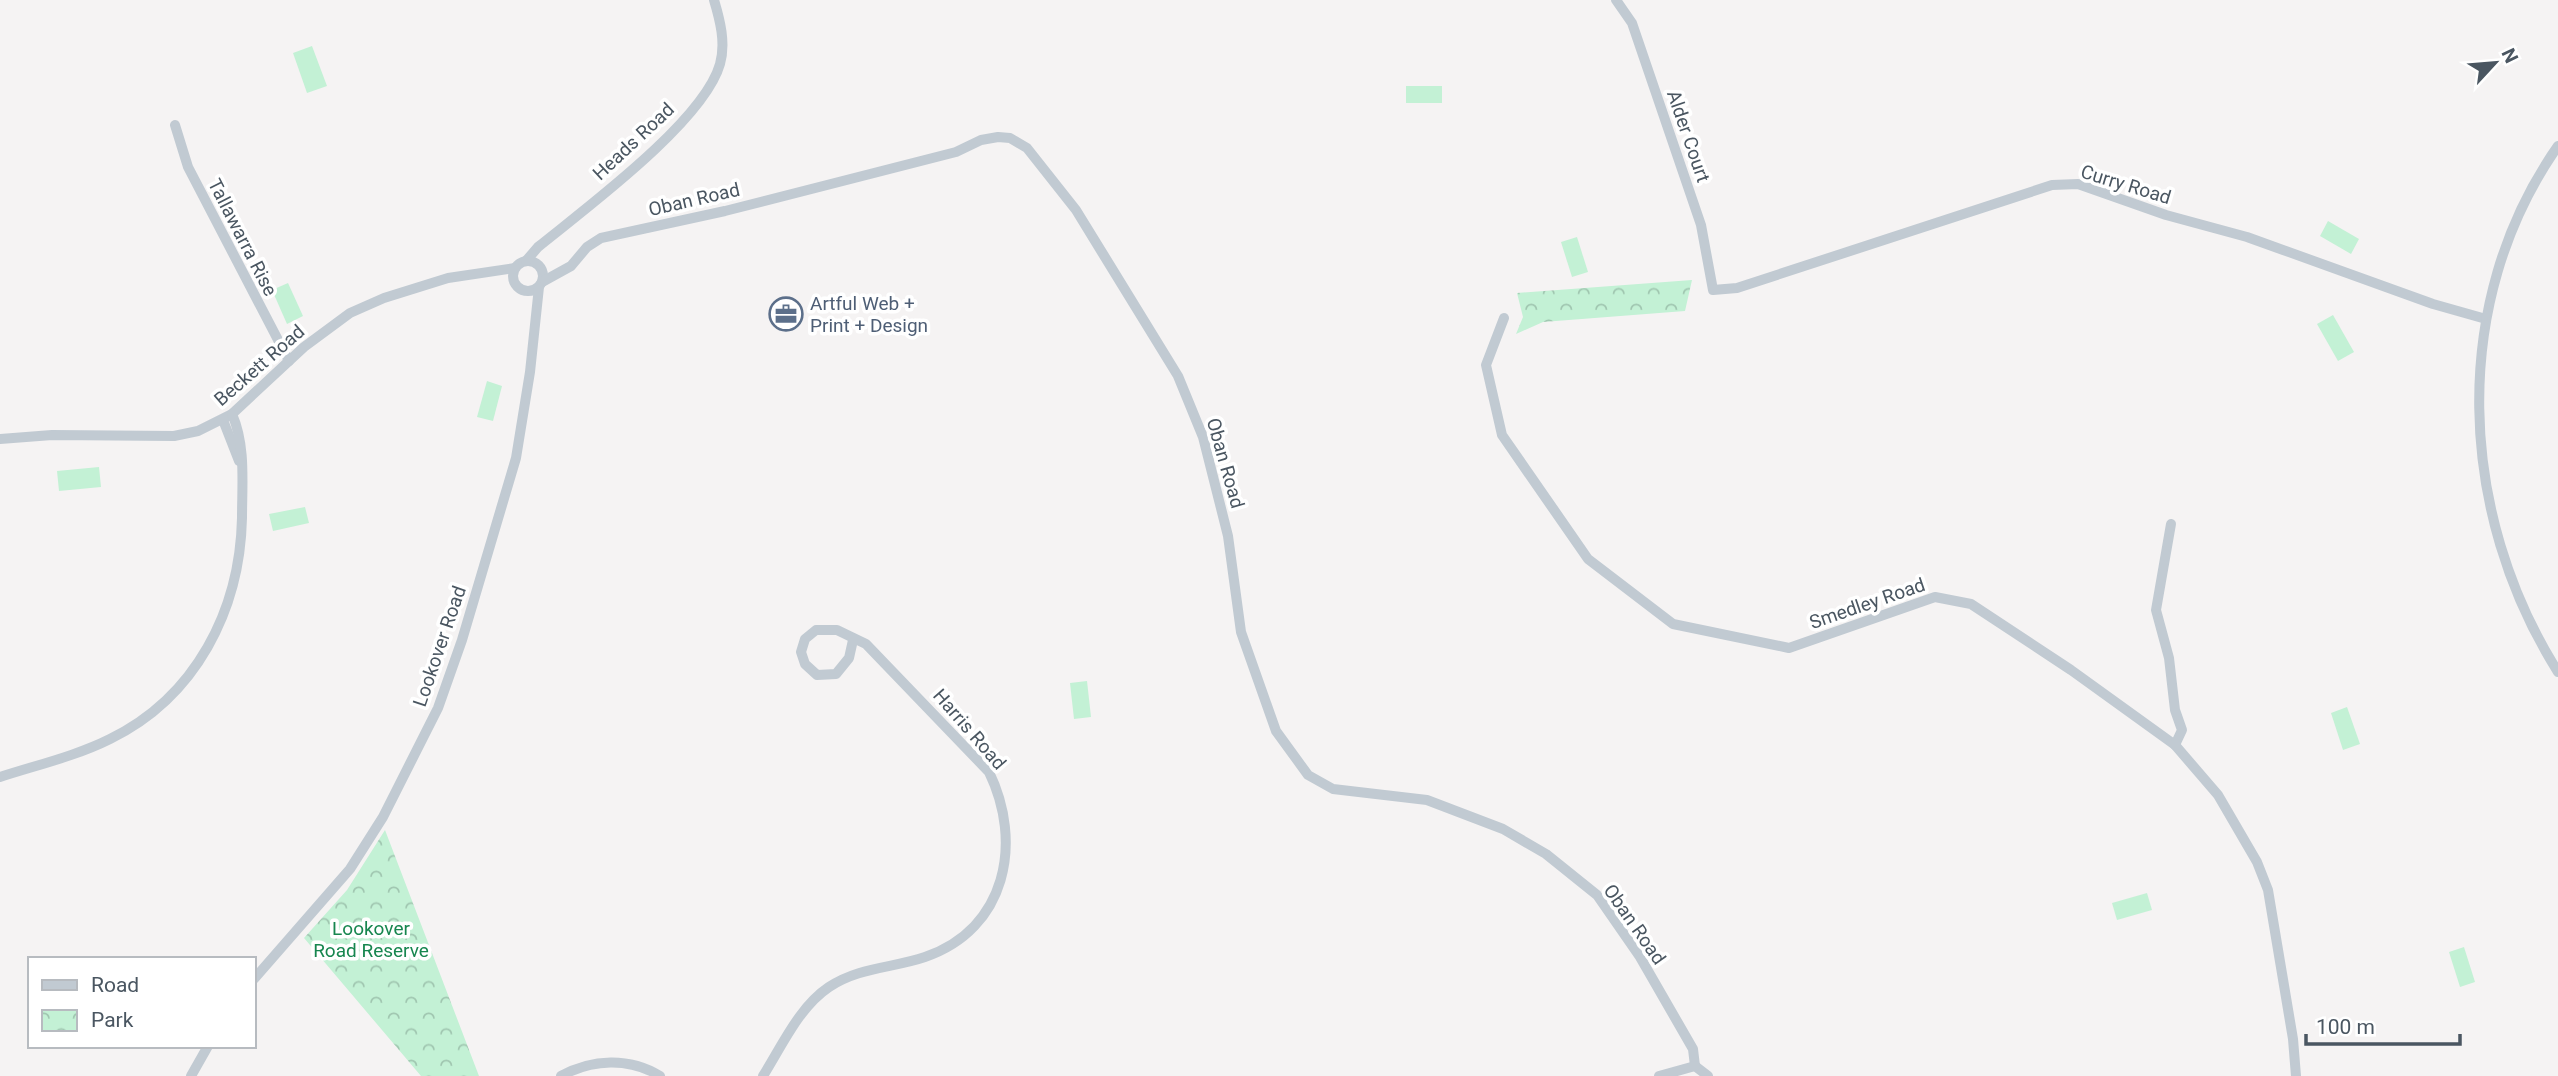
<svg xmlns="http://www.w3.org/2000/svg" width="2558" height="1076" font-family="Roboto,sans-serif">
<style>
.park{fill:url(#park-crowns)}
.pitch{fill:#c3f1d5}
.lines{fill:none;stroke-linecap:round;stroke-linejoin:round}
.minor{stroke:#c1cad2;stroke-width:10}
.labels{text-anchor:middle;stroke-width:7;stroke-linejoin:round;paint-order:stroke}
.street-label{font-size:19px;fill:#4a5661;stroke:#fff}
.service-label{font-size:19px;fill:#4e5e75;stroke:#fff;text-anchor:start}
.park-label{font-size:19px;fill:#17864f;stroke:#fff}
</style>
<defs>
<pattern id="park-crowns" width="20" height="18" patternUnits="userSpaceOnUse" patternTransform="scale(1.75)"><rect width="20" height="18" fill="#c3f1d5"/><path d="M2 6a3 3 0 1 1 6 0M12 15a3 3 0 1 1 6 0" fill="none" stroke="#a0c6b0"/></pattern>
</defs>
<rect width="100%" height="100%" fill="#f5f3f3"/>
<g class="park">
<polygon points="1692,280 1685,311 1543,322 1516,334 1523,317 1517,293"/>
<polygon points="385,830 479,1076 421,1076 304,938 347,890"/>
</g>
<g class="pitch">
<polygon points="312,46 327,86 307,93 293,53"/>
<rect x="1406" y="86" width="36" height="17"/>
<polygon points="2328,221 2359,239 2351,254 2320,236"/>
<polygon points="1577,237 1588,272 1572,277 1561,242"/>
<polygon points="288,283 303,316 287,324 272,290"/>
<polygon points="2333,315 2354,352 2338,361 2317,324"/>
<polygon points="487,381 502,386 493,421 477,417"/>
<polygon points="99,467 101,487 59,491 57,471"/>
<polygon points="305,507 309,523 273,531 269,514"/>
<polygon points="1087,681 1091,717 1074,719 1070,683"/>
<polygon points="2347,707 2360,744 2343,750 2331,713"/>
<polygon points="2147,893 2152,910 2117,920 2112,903"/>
<polygon points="2464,947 2475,982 2460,987 2449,952"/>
</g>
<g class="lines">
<g class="minor">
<polyline points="1616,0 1632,23 1701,225 1713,290 1737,288 2052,185 2078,184 2166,215 2247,237 2433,304 2486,319"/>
<polyline points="175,125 188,167 289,361"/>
<path d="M 2558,146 C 2448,302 2458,514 2558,672"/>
<circle cx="528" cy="276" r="15"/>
<path d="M 526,261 L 538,247 C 586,208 704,121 720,64 C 726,43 720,20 714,0"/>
<polyline points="542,282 571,266 587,247 601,238 725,211 956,152 981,140 998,137 1010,138 1027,148 1076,210 1178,376 1203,437 1228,536 1241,632 1276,731 1308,775 1333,789 1427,800 1503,829 1546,854 1597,895 1640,957 1693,1049 1695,1066"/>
<polyline points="1504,318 1486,365 1502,435 1588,559 1673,624 1789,648 1935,597 1971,604 2071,670 2175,745 2218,795 2257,862 2268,890 2293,1039 2296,1076"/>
<polyline points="223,420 239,461"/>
<polyline points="0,439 52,435 174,436 198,431 232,414 304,347 350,313 384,298 448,278 515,268"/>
<polyline points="2171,524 2156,610 2169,658 2175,710 2182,730 2175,745"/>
<path d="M 0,777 C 37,765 76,756 110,739 C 196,697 240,610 242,518 C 242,483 246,446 232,414"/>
<polyline points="254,979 350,869 383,817 438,708 462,640 516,458 530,372 539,287"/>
<polyline points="1695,1066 1708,1076"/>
<polyline points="191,1076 208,1046"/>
<path d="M 561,1076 C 592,1059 629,1057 660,1076"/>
<path d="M 763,1076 C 782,1046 799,1007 829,987 C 859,967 893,968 925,957 C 1007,929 1023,842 989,772 L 866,644 L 837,630 L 816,630 L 805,639 L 801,652 L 805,664 L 817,675 L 836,674 L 849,658 L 853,640"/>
<polyline points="1659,1076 1695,1066"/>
</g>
</g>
<defs>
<symbol id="office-ring" viewBox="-11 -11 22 22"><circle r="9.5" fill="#fff" stroke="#5c6f8a" stroke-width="1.5"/><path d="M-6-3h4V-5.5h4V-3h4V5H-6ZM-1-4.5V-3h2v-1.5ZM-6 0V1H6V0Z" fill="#5c6f8a"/></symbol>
</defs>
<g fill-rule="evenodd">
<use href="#office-ring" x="767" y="295" width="38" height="38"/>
</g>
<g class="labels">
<g class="street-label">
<text transform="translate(1689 136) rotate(71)" y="7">Alder Court</text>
<text transform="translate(633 141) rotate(-43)" y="7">Heads Road</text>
<text transform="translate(2126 184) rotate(17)" y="7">Curry Road</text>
<text transform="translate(694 199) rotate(-13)" y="7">Oban Road</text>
<text transform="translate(243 237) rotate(63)" y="7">Tallawarra Rise</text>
<text transform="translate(259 365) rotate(-41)" y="7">Beckett Road</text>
<text transform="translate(1226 463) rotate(74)" y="7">Oban Road</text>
<text transform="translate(1867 603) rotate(-19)" y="7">Smedley Road</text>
<text transform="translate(439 646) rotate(-71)" y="7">Lookover Road</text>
<text transform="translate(970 729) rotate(49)" y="7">Harris Road</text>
<text transform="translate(1635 924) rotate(55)" y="7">Oban Road</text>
</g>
<g class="service-label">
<text x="810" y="310">Artful Web +<tspan x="810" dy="22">Print + Design</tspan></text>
</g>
<g class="park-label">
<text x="371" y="935">Lookover<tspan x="371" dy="22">Road Reserve</tspan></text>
</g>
</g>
<rect x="28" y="957" width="228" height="91" fill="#ffffff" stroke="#b7bbc0" stroke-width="2"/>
<rect x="42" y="980" width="35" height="10" fill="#c1cad2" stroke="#b7bbc0" stroke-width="2"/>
<text x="91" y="992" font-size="21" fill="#4a5661">Road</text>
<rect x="42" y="1010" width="35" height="21" fill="url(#park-crowns)" stroke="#b7bbc0" stroke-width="2"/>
<text x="91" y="1027" font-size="21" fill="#4a5661">Park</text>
<g transform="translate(2495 63) rotate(64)" stroke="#ffffff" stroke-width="5" paint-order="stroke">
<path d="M0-5L12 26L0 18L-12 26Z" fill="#4a5661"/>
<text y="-10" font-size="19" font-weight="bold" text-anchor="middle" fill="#4a5661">N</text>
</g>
<path d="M2306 1034v10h154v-10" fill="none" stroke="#4a5661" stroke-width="3.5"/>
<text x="2316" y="1034" font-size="21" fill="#4a5661" stroke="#ffffff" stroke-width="5" paint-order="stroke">100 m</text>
</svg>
